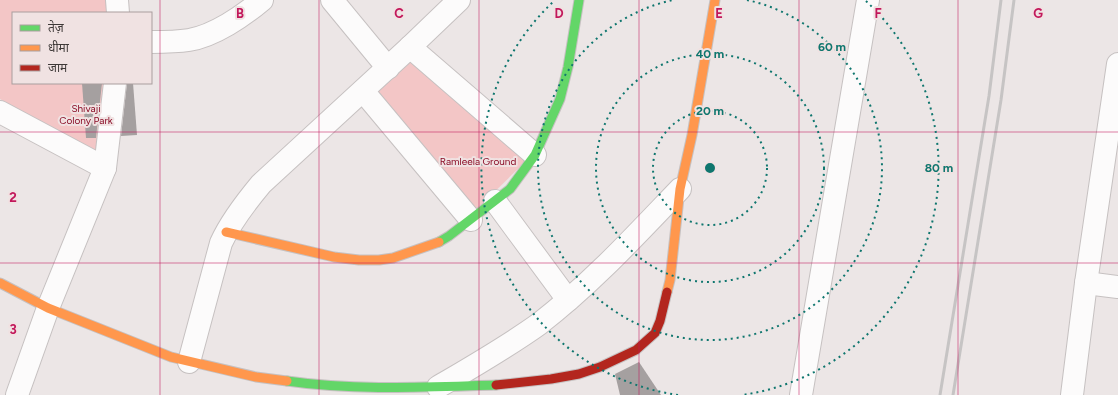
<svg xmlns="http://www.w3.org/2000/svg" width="1118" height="395" font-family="Figtree,'Noto Sans Devanagari',sans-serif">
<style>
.green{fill:#f3c6c6}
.building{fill:#a5a0a0}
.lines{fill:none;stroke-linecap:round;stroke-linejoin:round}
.street-casing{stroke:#c6c1c1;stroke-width:24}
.fast-casing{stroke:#c6c1c1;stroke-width:11}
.slow-casing{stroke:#c6c1c1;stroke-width:11}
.jam-casing{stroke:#c6c1c1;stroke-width:11}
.street{stroke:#fcfbfb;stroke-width:22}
.fast{stroke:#63d668;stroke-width:9}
.slow{stroke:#ff974d;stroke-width:9}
.jam{stroke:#b3261e;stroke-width:9}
.rail{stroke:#c6c4c4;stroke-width:3}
.grid{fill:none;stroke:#c2185b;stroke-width:1;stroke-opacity:0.55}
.ring{fill:none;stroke:#0f766e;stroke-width:2;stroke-dasharray:2 4}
.labels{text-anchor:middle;stroke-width:4;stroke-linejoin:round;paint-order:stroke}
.park-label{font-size:10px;fill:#86041f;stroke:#f0e2e2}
.grid-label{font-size:13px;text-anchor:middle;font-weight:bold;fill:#c2185b;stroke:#f0e2e2;stroke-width:4;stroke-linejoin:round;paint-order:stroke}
.centre{fill:#0f766e;stroke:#f0e2e2;stroke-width:2}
.ring-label{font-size:12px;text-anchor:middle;font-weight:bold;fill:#0f766e;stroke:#f0e2e2;stroke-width:4;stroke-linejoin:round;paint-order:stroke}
</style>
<rect width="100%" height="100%" fill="#ece6e6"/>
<g class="green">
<polygon points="0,0 113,0 114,13 13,13 13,83 116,83 115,164 0,99"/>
<polygon points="411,53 531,156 473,213 369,91"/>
</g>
<g class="building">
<polygon points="82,83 102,83 96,138 86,138"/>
<polygon points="127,83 133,83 137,135 121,136"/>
<polygon points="639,362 661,395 620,395 615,374"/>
</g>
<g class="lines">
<defs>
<g id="street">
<polyline points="117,0 118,13"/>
<polyline points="332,0 388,68"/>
<path d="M 151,42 C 163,42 176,42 189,40 C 214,36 243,16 262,0"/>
<polyline points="410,47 535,155"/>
<polyline points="363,91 471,220"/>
<polyline points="0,112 105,168"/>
<polyline points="495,201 568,300"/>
<polyline points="1086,283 1118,287"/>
<path d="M 189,362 L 221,243 C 231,221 246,202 261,184 L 410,47 L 459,0"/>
<path d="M 438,387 C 472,367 507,347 539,324 C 591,284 635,236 680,189"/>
<polyline points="17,395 48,308 105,168 115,83"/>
<polyline points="801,395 868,0"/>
<polyline points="1072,395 1086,283 1118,64"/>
</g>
<g id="fast">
<polyline points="439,242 449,236 510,189 535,155 560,99 568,67 579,0"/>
<path d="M 287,381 C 356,391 427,387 496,385"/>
</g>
<g id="slow">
<polyline points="226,232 334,257 359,260 379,260 393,258 439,242"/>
<polyline points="0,283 48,308 171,357 256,377 287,381"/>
<polyline points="667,292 670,280 680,189 692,135 715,0"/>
</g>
<polyline id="jam" points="496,385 551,379 579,374 600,367 636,350 655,333 660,321 667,292"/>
</defs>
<use href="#street" class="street-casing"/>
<use href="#fast" class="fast-casing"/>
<use href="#slow" class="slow-casing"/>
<use href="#jam" class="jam-casing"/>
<use href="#street" class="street"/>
<use href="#fast" class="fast"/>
<use href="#slow" class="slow"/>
<use href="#jam" class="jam"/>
<g class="rail">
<polyline points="940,395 989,96 1001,0"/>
<polyline points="953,395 1001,100 1014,0"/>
</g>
</g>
<path class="grid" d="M 160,0 L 160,395M 319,0 L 319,395M 479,0 L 479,395M 639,0 L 639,395M 799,0 L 799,395M 958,0 L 958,395M 0,132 L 1118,132M 0,263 L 1118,263"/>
<g class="ring">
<circle cx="710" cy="168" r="57"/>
<circle cx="710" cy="168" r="114"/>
<path d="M747 0A172 172 0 1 1 673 0"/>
<path d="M678 395A229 229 0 0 1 554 1M866 1A229 229 0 0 1 742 395"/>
</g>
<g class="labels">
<g class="park-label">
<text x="86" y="112">Shivaji<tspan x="86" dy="12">Colony Park</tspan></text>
<text x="478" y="165">Ramleela Ground</text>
</g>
</g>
<g class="grid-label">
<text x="240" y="18">B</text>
<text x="399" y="18">C</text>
<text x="559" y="18">D</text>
<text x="719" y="18">E</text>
<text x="878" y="18">F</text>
<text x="1038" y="18">G</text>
<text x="13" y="202">2</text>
<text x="13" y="334">3</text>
</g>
<circle cx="710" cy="168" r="6" class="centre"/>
<g class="ring-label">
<text x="832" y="51">60 m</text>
<text x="710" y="58">40 m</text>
<text x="710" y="115">20 m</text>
<text x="939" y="172">80 m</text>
</g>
<rect x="12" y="12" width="140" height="72" fill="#f0e2e2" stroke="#a99e9e"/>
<rect x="20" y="25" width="20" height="6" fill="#63d668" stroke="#a99e9e"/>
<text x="48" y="32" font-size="12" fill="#3e3938">तेज़</text>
<rect x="20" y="45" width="20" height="6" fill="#ff974d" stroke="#a99e9e"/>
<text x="48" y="52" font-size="12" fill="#3e3938">धीमा</text>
<rect x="20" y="65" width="20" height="6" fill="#b3261e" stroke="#a99e9e"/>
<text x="48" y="72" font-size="12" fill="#3e3938">जाम</text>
</svg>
